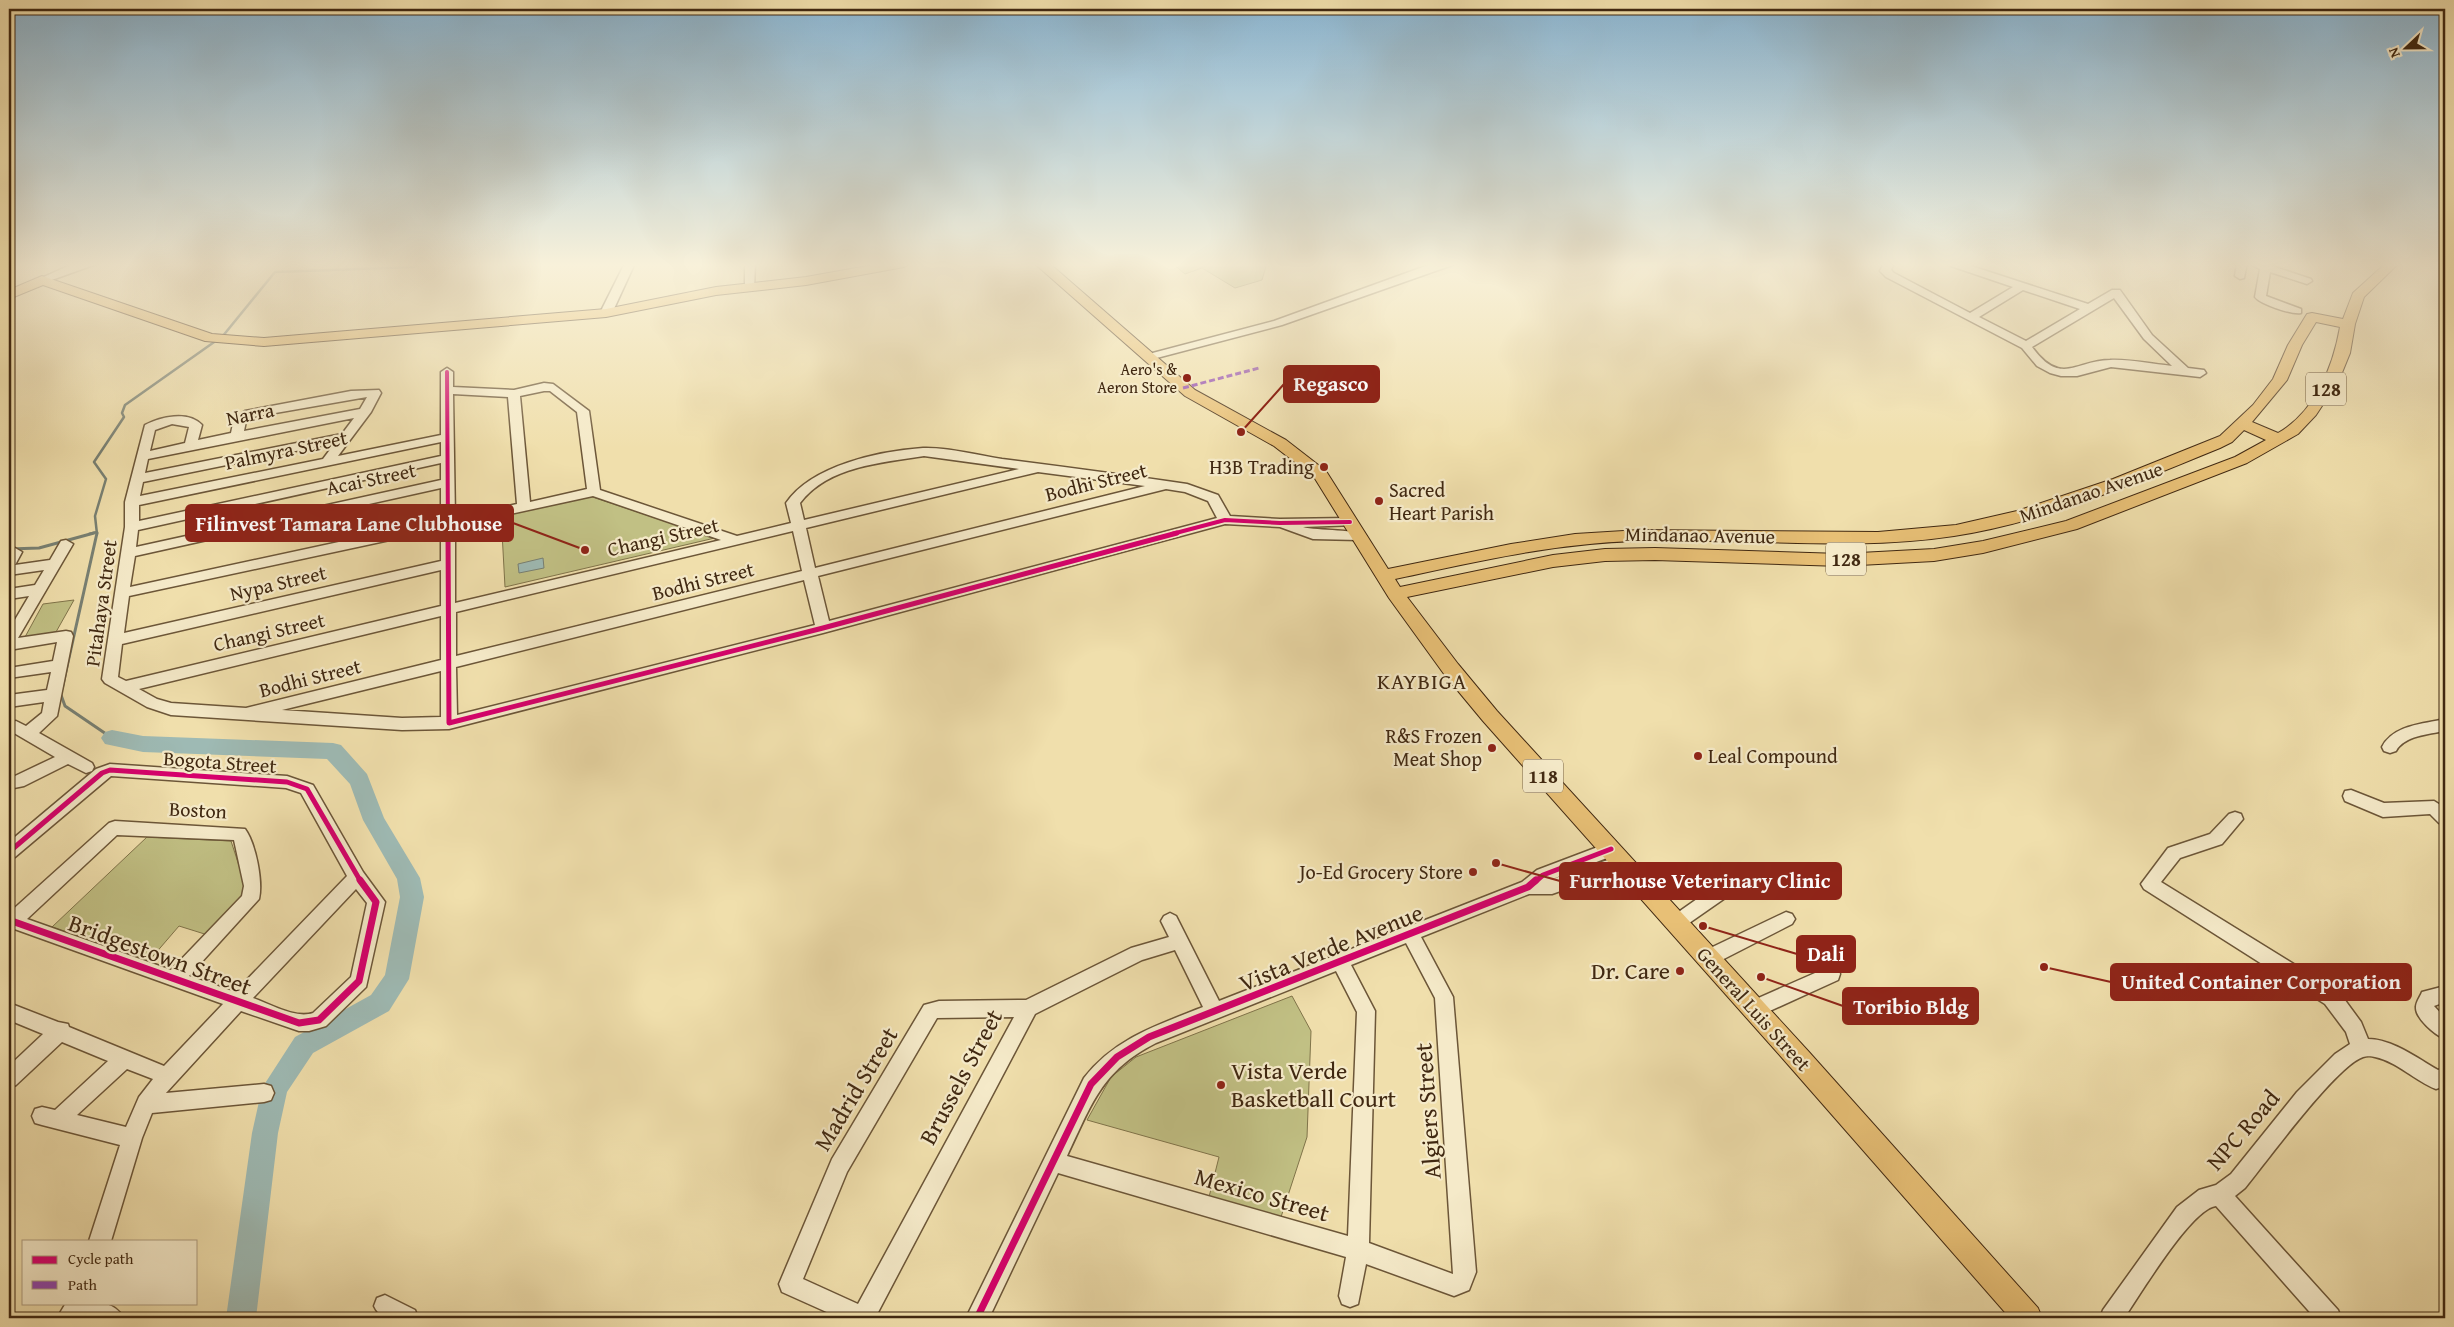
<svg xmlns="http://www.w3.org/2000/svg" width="2454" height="1327" font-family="'Gentium Book Plus',serif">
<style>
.green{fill:#c1c084;stroke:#80744a}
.water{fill:#9ebab4;stroke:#788073}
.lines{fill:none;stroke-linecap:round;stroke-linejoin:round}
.stream-far1{stroke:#788073;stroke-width:2.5}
.stream{stroke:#788073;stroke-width:3}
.river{fill:#9ebab4;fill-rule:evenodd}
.minor-casing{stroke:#6c5638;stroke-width:3}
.major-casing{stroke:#402811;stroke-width:2}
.minor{fill:#f5eac9;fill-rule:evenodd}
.major{fill:#e8c076;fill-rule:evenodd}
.quiet{stroke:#8e44ad;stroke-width:3;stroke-dasharray:6 3;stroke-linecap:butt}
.cycleway-far2-casing{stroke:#f5eac9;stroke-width:6}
.cycleway-far1-casing{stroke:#f5eac9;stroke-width:8}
.cycleway-casing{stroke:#f5eac9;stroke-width:10}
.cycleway-far2{stroke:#d6006c;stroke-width:4}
.cycleway-far1{stroke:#d6006c;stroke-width:5}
.cycleway{stroke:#d6006c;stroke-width:7}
.poi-dot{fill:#8f2418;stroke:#f5eac9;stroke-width:2}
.labels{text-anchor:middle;stroke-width:4.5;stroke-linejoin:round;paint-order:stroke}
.far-poi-label{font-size:16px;fill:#402811;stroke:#f5eac9;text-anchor:end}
.shield{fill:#f5eac9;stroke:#766248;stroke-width:1}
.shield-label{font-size:19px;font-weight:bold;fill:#402811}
.street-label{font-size:20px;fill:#402811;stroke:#f5eac9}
.poi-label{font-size:20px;fill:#402811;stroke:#f5eac9;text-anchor:end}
.quarter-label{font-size:22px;letter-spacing:1px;fill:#402811;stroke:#f5eac9}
.near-street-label{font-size:24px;fill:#402811;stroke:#f5eac9}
.near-poi-label{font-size:24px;fill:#402811;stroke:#f5eac9;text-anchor:end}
.leader{fill:none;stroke:#8f2418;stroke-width:2}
.callout-dot{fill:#8f2418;stroke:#f5eac9;stroke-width:2}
.callout{fill:#8f2418;stroke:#8f2418;stroke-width:2}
.callout-label{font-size:21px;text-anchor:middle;font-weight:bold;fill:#fff}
</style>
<rect width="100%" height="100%" fill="#f0dfac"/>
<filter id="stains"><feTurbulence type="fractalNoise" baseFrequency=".004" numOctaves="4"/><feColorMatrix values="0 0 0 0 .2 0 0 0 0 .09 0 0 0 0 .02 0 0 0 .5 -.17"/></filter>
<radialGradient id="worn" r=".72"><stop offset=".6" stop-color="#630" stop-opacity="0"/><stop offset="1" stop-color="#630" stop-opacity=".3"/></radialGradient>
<g class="green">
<polygon points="1172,263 1267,263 1262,280 1235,288 1202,268 1185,274"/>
<polygon points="587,495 715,538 505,587 501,514"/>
<polygon points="74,600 56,632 25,637 43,604"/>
<polygon points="147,837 231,841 248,893 211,936 179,926 148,962 52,927"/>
<polygon points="1292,996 1311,1031 1307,1137 1281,1217 1209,1197 1219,1157 1087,1120 1111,1077 1136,1057"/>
</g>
<polygon class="water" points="543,558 544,568 519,573 518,564"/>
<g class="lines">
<g class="stream-far1">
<polyline points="222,337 275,272 414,267 419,263"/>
<polyline points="89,534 97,532"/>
<polyline points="97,534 95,516 106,479 94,462 124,417 122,413 125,405 217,340"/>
</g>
<g class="stream">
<polyline points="9,549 39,548 94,533"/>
<polyline points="62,689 97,533"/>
<polyline points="61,695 65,706 112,738"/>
</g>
<polygon class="river" points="112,730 143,736 333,743 341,745 367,774 384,818 420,878 424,897 409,979 389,1011 313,1053 287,1092 278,1133 256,1318 226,1318 252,1133 262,1088 295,1037 371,995 385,975 400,897 397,879 363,820 350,784 327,759 143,752 105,744 101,738 105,732"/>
<defs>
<g id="minor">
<polygon points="81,263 99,263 46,282 38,282 37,280 68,266"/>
<polygon points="625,263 635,263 612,313 606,316 602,315 600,313"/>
<polygon points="745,263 755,263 754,289 750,290 745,287"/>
<polygon points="1440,263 1458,263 1282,325 1149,360 1143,357 1145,355 1274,321 1423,267"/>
<path d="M 1884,263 L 1894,263 L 1891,270 L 1894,273 L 1970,313 L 2013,287 L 1948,265 L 1947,263 L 1962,263 L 2088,304 L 2112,290 L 2120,290 L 2152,335 L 2188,368 L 2204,370 L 2206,373 L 2200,377 L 2111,367 L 2077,376 L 2061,376 L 2050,373 L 2037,366 L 2022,348 L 1886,277 L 1880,271 ZM 2023,290 L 2080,309 L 2026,341 L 1979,317 ZM 2114,298 L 2144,339 L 2172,366 C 2152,364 2130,359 2110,360 C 2076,360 2061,387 2032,347 Z"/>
<polygon points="2237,263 2247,263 2244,278 2240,279 2235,276"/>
<path d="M 2248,263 L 2272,263 L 2272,266 L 2311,279 L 2312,281 L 2307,284 L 2270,272 L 2266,296 L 2301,309 L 2301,313 C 2292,315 2260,304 2255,297 L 2260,269 Z"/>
<path d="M 447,368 L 453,372 L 453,387 L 514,390 L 544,383 L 553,384 L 589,411 L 600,490 L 737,536 L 791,523 L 786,503 C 812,465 880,451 923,448 C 947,447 978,455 1002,459 C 1064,467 1125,475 1187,484 L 1218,495 L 1230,516 L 1280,519 L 1350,518 L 1355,519 L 1357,522 L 1355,525 L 1303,527 C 1316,531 1361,529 1366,536 L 1359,540 L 1313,539 L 1280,527 L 1225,524 L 823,633 L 449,729 L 402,730 L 171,715 L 147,707 L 105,683 L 102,679 L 125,527 L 125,502 L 145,425 C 160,417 188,410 202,425 L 198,440 L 231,433 L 234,419 L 245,411 L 351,391 L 379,390 L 381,393 L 371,412 L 338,456 L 441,435 L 441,372 ZM 544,391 L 550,391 L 577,412 L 587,489 L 530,502 L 520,396 ZM 453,394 L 508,397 L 517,504 L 455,518 ZM 367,397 L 360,409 L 244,431 L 246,421 L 253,417 ZM 354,418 L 342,434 L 145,473 L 148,459 ZM 172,424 L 189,427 L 185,443 L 150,451 L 155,430 ZM 441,442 L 441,456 L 139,521 L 139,505 ZM 335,443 L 323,459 L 140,496 L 143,482 ZM 924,456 L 1019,469 L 804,520 L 800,503 C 828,466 881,463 924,456 ZM 441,463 L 441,480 L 136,547 L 138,530 ZM 1038,472 L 1145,486 L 815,568 L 806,528 ZM 441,488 L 441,520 L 130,587 L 135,556 ZM 1166,489 L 1185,492 L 1208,501 L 1217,518 L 829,621 L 818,576 ZM 593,496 L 721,540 L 455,603 L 455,526 ZM 441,529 L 441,561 L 124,633 L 129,596 ZM 793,531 L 802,571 L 456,656 L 456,612 ZM 441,570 L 441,606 L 126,681 L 118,677 L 122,644 ZM 804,580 L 815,625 L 457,715 L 456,667 ZM 441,616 L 441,660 L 246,708 L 171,703 L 157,699 L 139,689 ZM 441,671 L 441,717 L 402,718 L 282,710 Z"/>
<polygon points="66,540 73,544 18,638 66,631 71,632 73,636 57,716 39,733 92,763 94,767 92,771 86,773 68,764 24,786 9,789 9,777 15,776 55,757 14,733 9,735 9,723 16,721 26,726 42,713 44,702 9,707 9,695 47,690 51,672 9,678 9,668 53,661 57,642 9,650 9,630 29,596 9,599 9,589 35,585 44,570 9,575 9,551 15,548 22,552 15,565 50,560 61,541"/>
<path d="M 2445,719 L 2445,731 C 2429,734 2404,736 2396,751 L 2390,753 L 2384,751 L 2382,747 C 2393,725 2423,724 2445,719 Z"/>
<path d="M 110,764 L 287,776 L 313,785 L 363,872 L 385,902 L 366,987 L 326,1026 L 309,1031 L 299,1031 L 241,1011 L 166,1093 L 264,1084 L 271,1086 L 274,1093 L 271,1100 L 264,1102 L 152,1113 L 142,1138 L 111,1241 L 89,1241 L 120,1145 L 42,1125 L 35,1123 L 32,1116 L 35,1109 L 42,1107 L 55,1110 L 108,1061 L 62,1042 L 16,1085 L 9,1088 L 9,1066 L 43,1034 L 9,1020 L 9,1003 L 58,1022 L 68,1024 L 69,1027 L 164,1066 L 223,1004 L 9,927 L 9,913 L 109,823 L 115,821 L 245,829 C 256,844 263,882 259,899 L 189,976 L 235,992 L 347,876 L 301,793 L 286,788 L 111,776 L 15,857 L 9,859 L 9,842 L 96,769 ZM 117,835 L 234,840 L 244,886 L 242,896 L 171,970 L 27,919 ZM 356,889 L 367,903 L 351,977 L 313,1013 C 295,1019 270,1004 253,998 ZM 127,1069 L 153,1079 L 139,1097 L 126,1127 L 77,1115 Z"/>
<polygon points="2351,790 2384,803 2434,801 2445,808 2445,824 2439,823 2430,814 2383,817 2345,801 2343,796 2345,791"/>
<path d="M 2235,812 L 2241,814 L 2243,819 L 2222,844 L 2180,858 L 2161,882 L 2339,992 L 2361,1022 L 2368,1039 C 2392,1039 2417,1058 2438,1070 L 2445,1068 L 2445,1086 L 2436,1089 C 2415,1081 2398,1062 2375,1057 C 2372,1056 2366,1056 2363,1057 C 2336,1066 2267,1161 2245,1188 L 2235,1196 L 2338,1310 L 2341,1318 L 2315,1318 L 2216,1206 C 2191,1209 2140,1295 2124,1318 L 2100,1318 L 2103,1310 L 2177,1207 L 2199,1190 L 2216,1185 L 2231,1174 L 2297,1092 L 2335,1054 L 2350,1044 L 2346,1032 L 2325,1004 L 2144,889 L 2141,884 L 2168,848 L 2210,834 L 2229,814 Z"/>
<path d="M 1611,842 L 1617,844 L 1620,849 L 1617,854 L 1550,880 L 1622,855 L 1628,857 L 1631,862 L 1628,867 L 1552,894 L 1529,894 L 1421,937 L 1453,997 L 1476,1272 L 1469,1290 L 1454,1296 L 1366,1264 L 1358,1304 L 1350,1307 L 1342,1304 L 1339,1296 L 1346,1257 L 1058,1173 L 989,1318 L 966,1318 L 1084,1078 C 1115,1038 1158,1025 1203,1007 L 1175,950 L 1142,960 L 1035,1014 L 875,1318 L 840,1318 L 782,1292 L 779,1284 L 832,1159 L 924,1005 L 939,1001 L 1026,1000 L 1131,948 L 1169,937 L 1161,921 L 1164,916 L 1170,913 L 1176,916 L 1219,1001 L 1522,882 L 1537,870 ZM 1406,943 L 1435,998 L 1453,1274 L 1369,1243 L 1375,1011 L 1351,965 ZM 1336,971 L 1357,1012 L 1348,1236 L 1067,1156 C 1092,1104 1101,1071 1156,1043 ZM 1014,1017 L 858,1304 L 803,1279 L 847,1172 L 937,1018 Z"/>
<path d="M 1761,865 L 1786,871 L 1789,876 L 1786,881 C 1775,885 1762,879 1751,880 L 1682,928 L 1676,931 L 1670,928 L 1667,923 L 1670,918 L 1741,868 Z"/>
<polygon points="1786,912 1792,914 1795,919 1792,924 1714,964 1708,966 1702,964 1699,958 1702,952"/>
<polygon points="1831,966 1838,968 1840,974 1838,980 1761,1015 1754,1017 1747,1015 1745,1009 1747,1003"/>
<path d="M 2445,986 L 2445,1002 L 2434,1006 L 2445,1018 L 2445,1039 C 2435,1035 2415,1018 2416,1007 C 2416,1002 2420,997 2422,992 Z"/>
<path d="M 385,1295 L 415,1310 L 418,1318 C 402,1318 381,1323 374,1306 L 377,1298 Z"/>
<path d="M 66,1303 C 85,1303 114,1297 123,1318 L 91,1318 L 85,1315 L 82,1318 L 57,1318 Z"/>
</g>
<g id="major">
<polygon points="884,263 911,263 904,267 806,285 716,295 606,317 264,346 205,341 43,285 9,299 9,290 42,276 212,334 264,338 606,309 716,287 806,277"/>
<path d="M 1034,263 L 1049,263 L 1195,390 L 1286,440 L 1326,471 L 1388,569 L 1511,544 L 1575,534 L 1640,530 L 1878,532 L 1956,525 L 2017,511 L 2113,479 L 2220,436 L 2253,405 L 2273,379 L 2288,345 L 2307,314 L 2312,313 L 2343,319 L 2353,293 L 2386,263 L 2399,263 L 2364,297 L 2355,324 L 2350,353 L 2339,380 L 2316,415 L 2298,434 L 2247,463 L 2077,529 L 1983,553 L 1934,561 L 1841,566 L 1655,560 L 1605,561 L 1553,567 L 1407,597 L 1458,664 L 1497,711 L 1809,1052 L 2038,1308 L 2042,1318 L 2010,1318 L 1791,1068 L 1483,721 L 1444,674 L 1389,598 L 1314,477 L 1274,446 L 1185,396 ZM 2316,322 L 2340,327 C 2333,367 2315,412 2278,433 L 2252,422 L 2287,380 L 2302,345 ZM 2244,430 L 2266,440 L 2235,457 L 2066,521 L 1983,541 L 1934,549 L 1841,554 L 1655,548 L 1605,549 L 1553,555 L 1400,587 L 1395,579 C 1475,562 1555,543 1637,541 C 1743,537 1849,552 1954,536 C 2046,522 2134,483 2220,448 L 2232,442 Z"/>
</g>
</defs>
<use href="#minor" class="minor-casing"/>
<use href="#major" class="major-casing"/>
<use href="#minor" class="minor"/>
<use href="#major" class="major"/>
<polyline class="quiet" points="1183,388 1259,368"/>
<defs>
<g id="cycleway-far2">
<polyline points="447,372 448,534"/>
<polyline points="1172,534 1225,520 1280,523 1350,522"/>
</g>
<g id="cycleway-far1">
<polyline points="448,533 449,723 823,628 1177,533"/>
<polyline points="9,852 102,773 110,770 287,782 307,789 361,882"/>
<polyline points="1535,882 1543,875 1611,849"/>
</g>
<g id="cycleway">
<polyline points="9,920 299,1023 319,1020 359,981 376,902 360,880"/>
<polyline points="977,1318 1091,1084 1117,1057 1149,1037 1528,887 1536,880"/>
</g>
</defs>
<use href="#cycleway-far2" class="cycleway-far2-casing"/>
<use href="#cycleway-far1" class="cycleway-far1-casing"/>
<use href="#cycleway" class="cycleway-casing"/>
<use href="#cycleway-far2" class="cycleway-far2"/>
<use href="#cycleway-far1" class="cycleway-far1"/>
<use href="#cycleway" class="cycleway"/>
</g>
<linearGradient id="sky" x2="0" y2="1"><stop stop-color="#8ab6d3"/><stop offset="0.59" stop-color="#f8f1da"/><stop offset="1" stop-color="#f8f1da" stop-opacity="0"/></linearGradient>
<rect width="2454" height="449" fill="url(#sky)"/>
<g class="poi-dot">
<circle cx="1187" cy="378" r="5"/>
<circle cx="1324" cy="467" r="5"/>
<circle cx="1379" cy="501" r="5"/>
<circle cx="1492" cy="748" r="5"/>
<circle cx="1698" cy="756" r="5"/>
<circle cx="1473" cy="872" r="5"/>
<circle cx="1680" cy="971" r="5"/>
<circle cx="1221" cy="1085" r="5"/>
</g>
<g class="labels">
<g class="far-poi-label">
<text x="1177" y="375">Aero's &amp;<tspan x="1177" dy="18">Aeron Store</tspan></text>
</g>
<g class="shield">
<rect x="2306" y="372.5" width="40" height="33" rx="4"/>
<rect x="1826" y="542.5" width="40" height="33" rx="4"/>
<rect x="1523" y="759.5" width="40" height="33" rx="4"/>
</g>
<g class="shield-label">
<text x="2326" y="396">128</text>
<text x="1846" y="566">128</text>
<text x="1543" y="783">118</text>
</g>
<g class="street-label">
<text transform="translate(250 414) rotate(-11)" y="7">Narra</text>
<text transform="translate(286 450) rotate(-12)" y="7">Palmyra Street</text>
<text transform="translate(371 479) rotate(-12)" y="7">Acai Street</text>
<text transform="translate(1096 482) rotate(-14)" y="7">Bodhi Street</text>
<text transform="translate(2091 492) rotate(-19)" y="7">Mindanao Avenue</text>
<text transform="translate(1700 535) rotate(1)" y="7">Mindanao Avenue</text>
<text transform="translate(663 537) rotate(-13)" y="7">Changi Street</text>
<text transform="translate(703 581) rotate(-14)" y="7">Bodhi Street</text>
<text transform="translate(278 583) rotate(-13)" y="7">Nypa Street</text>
<text transform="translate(101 603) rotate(-82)" y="7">Pitahaya Street</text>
<text transform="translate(269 632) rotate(-13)" y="7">Changi Street</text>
<text transform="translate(310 678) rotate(-14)" y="7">Bodhi Street</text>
<text transform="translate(220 762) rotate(4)" y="7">Bogota Street</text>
<text transform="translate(198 810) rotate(3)" y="7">Boston</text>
<text transform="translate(1754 1009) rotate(48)" y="7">General Luis Street</text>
</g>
<g class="poi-label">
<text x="1314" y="474">H3B Trading</text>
<text x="1389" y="497" text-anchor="start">Sacred<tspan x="1389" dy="23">Heart Parish</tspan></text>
<text x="1482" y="743">R&amp;S Frozen<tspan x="1482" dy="23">Meat Shop</tspan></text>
<text x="1708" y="763" text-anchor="start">Leal Compound</text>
<text x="1463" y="879">Jo-Ed Grocery Store</text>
</g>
<g class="quarter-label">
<text x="1422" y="689">KAYBIGA</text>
</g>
<g class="near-street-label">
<text transform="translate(1331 948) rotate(-22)" y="8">Vista Verde Avenue</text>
<text transform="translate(160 955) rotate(20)" y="8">Bridgestown Street</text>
<text transform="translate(961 1077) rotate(-62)" y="8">Brussels Street</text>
<text transform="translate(856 1089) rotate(-59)" y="8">Madrid Street</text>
<text transform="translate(1428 1111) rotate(-94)" y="8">Algiers Street</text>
<text transform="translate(2243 1130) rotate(-49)" y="8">NPC Road</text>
<text transform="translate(1262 1195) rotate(16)" y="8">Mexico Street</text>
</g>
<g class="near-poi-label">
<text x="1670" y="979">Dr. Care</text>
<text x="1231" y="1079" text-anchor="start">Vista Verde<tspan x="1231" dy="28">Basketball Court</tspan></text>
</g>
</g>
<path class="leader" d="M1241 432L1284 384M585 550L513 523M1496 863L1560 881M1703 926L1797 954M2044 967L2111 982M1761 977L1843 1006"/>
<g class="callout-dot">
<circle cx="1241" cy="432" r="5"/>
<circle cx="585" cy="550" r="5"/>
<circle cx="1496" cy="863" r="5"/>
<circle cx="1703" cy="926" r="5"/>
<circle cx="2044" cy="967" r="5"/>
<circle cx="1761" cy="977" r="5"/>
</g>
<g class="callout">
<rect x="1284" y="366" width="95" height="36" rx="5"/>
<rect x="186" y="505" width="327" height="36" rx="5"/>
<rect x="1560" y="863" width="281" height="36" rx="5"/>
<rect x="1797" y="936" width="58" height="36" rx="5"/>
<rect x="2111" y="964" width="300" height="36" rx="5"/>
<rect x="1843" y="988" width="135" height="36" rx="5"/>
</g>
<g class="callout-label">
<text x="1331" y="391">Regasco</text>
<text x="349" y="531">Filinvest Tamara Lane Clubhouse</text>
<text x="1700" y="888">Furrhouse Veterinary Clinic</text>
<text x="1826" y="961">Dali</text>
<text x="2261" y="989">United Container Corporation</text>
<text x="1911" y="1014">Toribio Bldg</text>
</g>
<rect width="2454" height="1327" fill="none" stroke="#f0dfac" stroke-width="30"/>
<rect x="10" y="10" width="2434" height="1307" fill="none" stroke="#402811" stroke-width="2.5"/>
<rect x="15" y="15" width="2424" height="1297" fill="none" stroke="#402811"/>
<rect x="22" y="1240" width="175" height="65" fill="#f5eac9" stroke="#ad9c7f"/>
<rect x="32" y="1256" width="25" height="8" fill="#d6006c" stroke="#ad9c7f"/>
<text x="68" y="1264" font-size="15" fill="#402811">Cycle path</text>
<rect x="32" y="1281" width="25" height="8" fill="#8e44ad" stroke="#ad9c7f"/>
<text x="68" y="1290" font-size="15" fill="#402811">Path</text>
<g transform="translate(2406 48) rotate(248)" stroke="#f5eac9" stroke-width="4" paint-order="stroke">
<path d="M0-4L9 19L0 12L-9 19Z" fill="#402811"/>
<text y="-8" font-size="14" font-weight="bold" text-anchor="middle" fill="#402811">N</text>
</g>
<rect width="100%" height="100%" filter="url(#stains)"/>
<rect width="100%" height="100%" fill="url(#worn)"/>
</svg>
